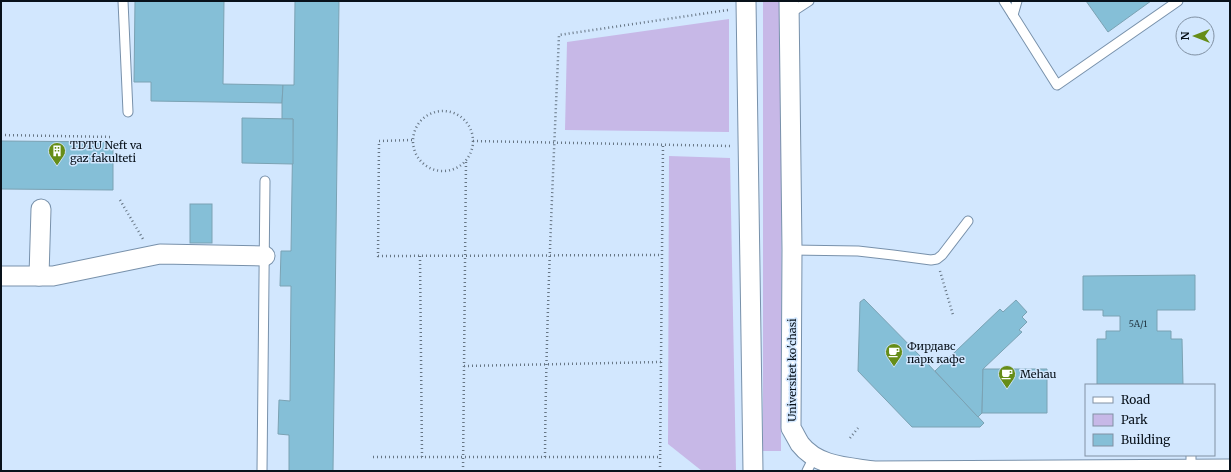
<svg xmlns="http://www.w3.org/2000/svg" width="1231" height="472" font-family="Merriweather,serif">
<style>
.green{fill:#c7b8e7}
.building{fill:#85bfd7;stroke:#7ba2b3}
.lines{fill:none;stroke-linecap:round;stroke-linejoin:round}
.lane-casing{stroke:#7891ab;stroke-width:11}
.street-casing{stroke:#7891ab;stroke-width:21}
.path{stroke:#667584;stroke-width:2.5;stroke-dasharray:1 3;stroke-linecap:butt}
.lane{stroke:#fff;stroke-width:9}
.street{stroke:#fff;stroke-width:19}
.labels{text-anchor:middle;stroke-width:3;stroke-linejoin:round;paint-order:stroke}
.number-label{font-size:9px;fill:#273c49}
.poi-label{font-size:11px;fill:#08111a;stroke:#d2e7fe;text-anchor:start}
.street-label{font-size:11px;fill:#08111a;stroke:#d2e7fe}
</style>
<rect width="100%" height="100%" fill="#d2e7fe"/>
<g class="green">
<polygon points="763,1 782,1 781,451 763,451"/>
<polygon points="729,19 729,132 565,130 567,42"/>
<polygon points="669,156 730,158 736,471 702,471 668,444"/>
</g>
<g class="building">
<polygon points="135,1 224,1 223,84 283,85 282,103 151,101 151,82 134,82"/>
<polygon points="295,1 339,1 333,471 289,471 289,435 278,434 279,400 290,401 291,286 280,286 281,251 291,251 293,119 282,119 282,103 283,85 294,85"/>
<polygon points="1086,1 1151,1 1108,32"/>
<polygon points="242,118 293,119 293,164 242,163"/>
<polygon points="1,141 113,142 113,190 1,189"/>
<rect x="190" y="204" width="22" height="39"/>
<polygon points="1195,275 1195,310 1157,310 1157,331 1171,331 1171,339 1182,339 1183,385 1097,385 1097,339 1106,339 1106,331 1120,331 1120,316 1103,316 1103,310 1083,310 1083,276"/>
<polygon points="864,299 926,362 984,423 980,427 912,427 886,400 858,371 860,302"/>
<polygon points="1016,300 1027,312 1022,317 1027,322 1019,330 1022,332 983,369 982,413 978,417 935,371 1000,309 1003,312"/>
<polygon points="983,369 1047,369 1047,413 982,413"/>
</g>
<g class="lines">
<defs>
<g id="lane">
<polyline points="123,1 128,112"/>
<polyline points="1004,1 1057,85 1178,1"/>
<polyline points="789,14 809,1"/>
<polyline points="1013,15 1017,1"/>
<polyline points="792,250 858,251 893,255 931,260 937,259 942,255 968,221"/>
<polyline points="1191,455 1191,470"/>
<polyline points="262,471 265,181"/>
<polyline points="807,471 814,457"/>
</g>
<g id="street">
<polyline points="746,1 753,471"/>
<path d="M 789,1 L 792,250 L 791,428 C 794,433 797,439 800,444 C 818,467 848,467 874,471 L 1230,469"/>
<polyline points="1,276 53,276 160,254 265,256"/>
<polyline points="39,276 41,209"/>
</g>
</defs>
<use href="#lane" class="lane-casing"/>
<use href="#street" class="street-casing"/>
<g class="path">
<circle cx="443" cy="141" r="30"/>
<polyline points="1,135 113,137"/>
<polyline points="412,140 379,141 378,256 662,255"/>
<polyline points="473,141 731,146"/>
<polyline points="120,200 143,239"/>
<polyline points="420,256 422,457"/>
<polyline points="940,271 953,315"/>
<polyline points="464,366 661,362"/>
<polyline points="850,438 858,428"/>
<polyline points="373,457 661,457"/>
<path d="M 545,457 C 546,316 553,176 559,35 L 728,10"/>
<polyline points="463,471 466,160"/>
<polyline points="660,471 663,144"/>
</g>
<use href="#lane" class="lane"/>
<use href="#street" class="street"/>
</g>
<defs>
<symbol id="building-pin" viewBox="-11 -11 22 30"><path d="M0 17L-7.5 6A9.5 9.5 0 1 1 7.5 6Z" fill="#668d18" stroke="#d2e7fe"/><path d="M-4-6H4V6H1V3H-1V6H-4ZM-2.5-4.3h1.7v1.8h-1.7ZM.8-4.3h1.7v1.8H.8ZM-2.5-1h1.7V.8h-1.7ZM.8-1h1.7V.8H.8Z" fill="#fff"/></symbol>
<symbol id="cafe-pin" viewBox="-11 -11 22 30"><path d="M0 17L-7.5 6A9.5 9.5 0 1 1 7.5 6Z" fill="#668d18" stroke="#d2e7fe"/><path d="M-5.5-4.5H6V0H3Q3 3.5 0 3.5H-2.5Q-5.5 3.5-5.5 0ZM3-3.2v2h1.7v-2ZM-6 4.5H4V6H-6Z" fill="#fff"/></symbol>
</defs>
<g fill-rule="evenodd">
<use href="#building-pin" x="47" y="141" width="20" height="27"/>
<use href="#cafe-pin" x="884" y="342" width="20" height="27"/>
<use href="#cafe-pin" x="997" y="364" width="20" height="27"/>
</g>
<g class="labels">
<g class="number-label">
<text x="1138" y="327">5A/1</text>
</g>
<g class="poi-label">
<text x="70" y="149">TDTU Neft va<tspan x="70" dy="13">gaz fakulteti</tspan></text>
<text x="907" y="350">Фирдавс<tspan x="907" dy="13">парк кафе</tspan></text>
<text x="1020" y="378">Mehau</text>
</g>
<g class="street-label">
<text transform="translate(792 370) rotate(-90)" y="4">Universitet ko'chasi</text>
</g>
</g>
<rect width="1231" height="472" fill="none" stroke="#08111a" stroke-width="4"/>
<rect x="1085" y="384" width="130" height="72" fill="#d2e7fe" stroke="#8191a3"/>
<rect x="1093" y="397" width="20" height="6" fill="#ffffff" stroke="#8191a3"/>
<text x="1121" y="404" font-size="12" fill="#08111a">Road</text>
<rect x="1093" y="414" width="20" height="12" fill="#c7b8e7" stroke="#8191a3"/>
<text x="1121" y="424" font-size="12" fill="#08111a">Park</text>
<rect x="1093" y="434" width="20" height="12" fill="#85bfd7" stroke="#8191a3"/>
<text x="1121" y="444" font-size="12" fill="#08111a">Building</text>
<g transform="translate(1195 36) rotate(270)"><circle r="19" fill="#d2e7fe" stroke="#8191a3"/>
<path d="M0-3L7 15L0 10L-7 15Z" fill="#668d18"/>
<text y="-6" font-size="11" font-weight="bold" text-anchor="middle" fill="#08111a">N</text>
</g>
</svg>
